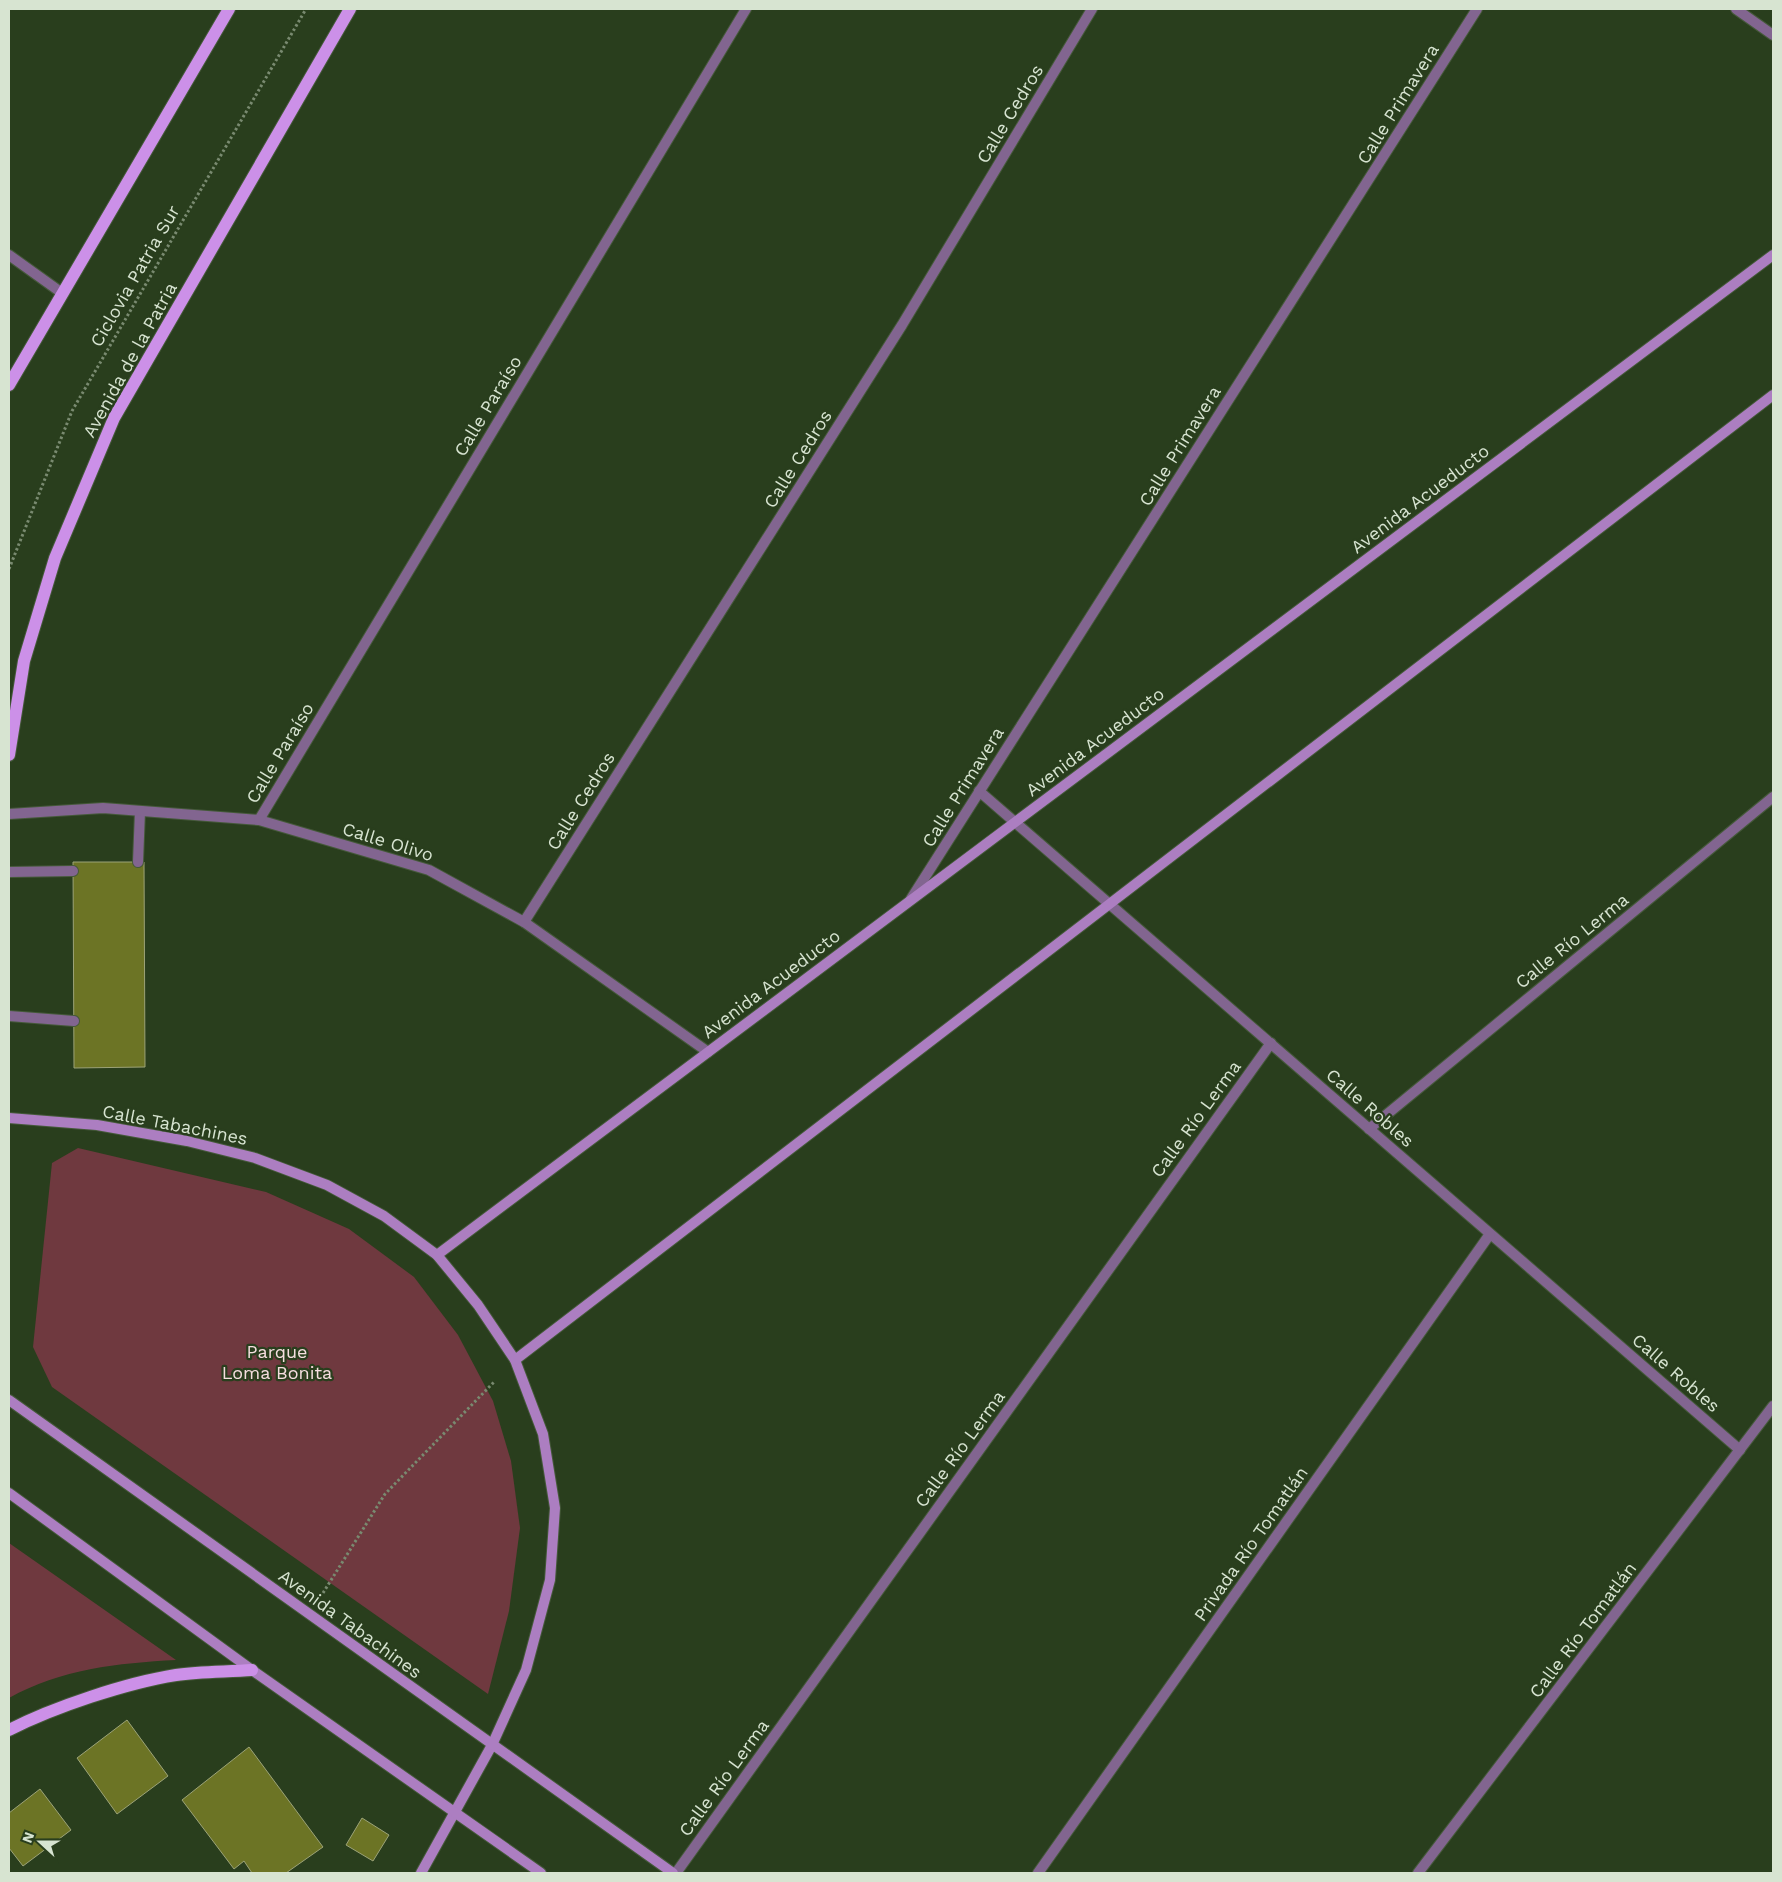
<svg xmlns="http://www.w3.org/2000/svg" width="1782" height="1882" font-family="'Work Sans',sans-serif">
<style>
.green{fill:#6f393f}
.building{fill:#6c7425;stroke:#9ca378}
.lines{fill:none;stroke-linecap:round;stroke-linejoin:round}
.lane-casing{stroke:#45593a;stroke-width:12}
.street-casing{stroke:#45593a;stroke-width:12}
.secondary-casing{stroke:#45593a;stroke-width:12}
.primary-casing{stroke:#45593a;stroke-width:14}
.path{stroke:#798a70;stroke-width:3;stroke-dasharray:2.5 2.5;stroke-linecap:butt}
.lane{stroke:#826590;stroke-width:10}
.street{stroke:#826590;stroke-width:10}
.secondary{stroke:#ac7ec1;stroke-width:10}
.primary{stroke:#cc90e8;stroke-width:12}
.labels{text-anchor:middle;stroke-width:4.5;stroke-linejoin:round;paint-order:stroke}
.street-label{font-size:18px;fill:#d7e4d1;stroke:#293e1d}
.park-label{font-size:18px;fill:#f6dedf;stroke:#293e1d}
</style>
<rect width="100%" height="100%" fill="#293e1d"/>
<g class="green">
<polygon points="78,1148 266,1192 349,1229 414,1277 458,1335 493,1401 511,1461 520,1528 509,1611 488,1694 52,1387 33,1347 52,1163"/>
<path d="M 9,1543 L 176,1660 C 118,1663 61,1669 9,1698 Z"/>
</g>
<g class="building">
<polygon points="73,862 144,862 145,1067 74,1068"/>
<polygon points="127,1720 168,1776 117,1814 77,1758"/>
<polygon points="249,1747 323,1847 286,1873 252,1873 244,1861 234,1869 182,1800"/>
<polygon points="40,1789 71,1830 23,1866 9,1848 9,1813"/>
<polygon points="362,1818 389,1835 373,1861 346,1845"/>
</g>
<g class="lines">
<defs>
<g id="lane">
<polyline points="138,862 140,811"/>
<polyline points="9,872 73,871"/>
<polyline points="9,1016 74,1021"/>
</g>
<g id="street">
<polyline points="1736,9 1773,35"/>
<polyline points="9,255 62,293"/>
<polyline points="979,791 1740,1450"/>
<polyline points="9,814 103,808 259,820 429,870 524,922 708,1052"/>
<polyline points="259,820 746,9"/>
<polyline points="911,899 1477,9"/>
<polyline points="524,922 902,325 1092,9"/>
<polyline points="1369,1129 1773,797"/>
<polyline points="676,1873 1271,1043"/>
<polyline points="1038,1873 1490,1234"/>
<polyline points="1418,1873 1773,1406"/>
</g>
<g id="secondary">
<polyline points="9,1118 97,1125 187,1141 255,1158 327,1185 384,1216 437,1255 478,1305 515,1360 543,1434 555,1508 550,1580 526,1670 492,1745 421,1873"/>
<polyline points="437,1255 1773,255"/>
<polyline points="515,1360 1773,395"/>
<polyline points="9,1400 673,1873"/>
<polyline points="9,1493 252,1670 541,1873"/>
</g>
<g id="primary">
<polyline points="9,385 229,9"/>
<polyline points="9,755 24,661 55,558 114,418 350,9"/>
<path d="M 9,1730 C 54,1707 126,1683 176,1675 C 201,1671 227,1672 252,1670"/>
</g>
</defs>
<use href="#lane" class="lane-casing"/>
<use href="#street" class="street-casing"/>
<use href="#secondary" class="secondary-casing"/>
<use href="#primary" class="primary-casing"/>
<g class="path">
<polyline points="9,569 72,411 306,9"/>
<polyline points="323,1593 385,1494 494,1382"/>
</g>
<use href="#lane" class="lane"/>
<use href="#street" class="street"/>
<use href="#secondary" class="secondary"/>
<use href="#primary" class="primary"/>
</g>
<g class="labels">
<g class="street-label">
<text transform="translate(1398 104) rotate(-58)" y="6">Calle Primavera</text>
<text transform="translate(1010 114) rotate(-59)" y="6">Calle Cedros</text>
<text transform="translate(135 276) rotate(-60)" y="6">Ciclovia Patria Sur</text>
<text transform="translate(130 360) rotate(-61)" y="6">Avenida de la Patria</text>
<text transform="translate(488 406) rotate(-59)" y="6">Calle Paraíso</text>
<text transform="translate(1180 446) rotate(-58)" y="6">Calle Primavera</text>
<text transform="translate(798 459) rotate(-58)" y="6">Calle Cedros</text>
<text transform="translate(1420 499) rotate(-37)" y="6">Avenida Acueducto</text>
<text transform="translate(1095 742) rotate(-37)" y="6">Avenida Acueducto</text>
<text transform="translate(280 753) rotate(-59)" y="6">Calle Paraíso</text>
<text transform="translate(963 787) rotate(-58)" y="6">Calle Primavera</text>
<text transform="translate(581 801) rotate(-58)" y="6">Calle Cedros</text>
<text transform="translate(388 842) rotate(17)" y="6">Calle Olivo</text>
<text transform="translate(1572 941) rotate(-39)" y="6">Calle Río Lerma</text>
<text transform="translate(771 984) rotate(-37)" y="6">Avenida Acueducto</text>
<text transform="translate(1370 1108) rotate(41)" y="6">Calle Robles</text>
<text transform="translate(1196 1119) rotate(-54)" y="6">Calle Río Lerma</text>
<text transform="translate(175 1125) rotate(11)" y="6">Calle Tabachines</text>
<text transform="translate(1676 1373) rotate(41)" y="6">Calle Robles</text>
<text transform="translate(960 1449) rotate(-54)" y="6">Calle Río Lerma</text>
<text transform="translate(1251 1544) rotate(-55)" y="6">Privada Río Tomatlán</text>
<text transform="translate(350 1624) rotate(36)" y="6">Avenida Tabachines</text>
<text transform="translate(1583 1630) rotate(-53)" y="6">Calle Río Tomatlán</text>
<text transform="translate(724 1778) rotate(-54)" y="6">Calle Río Lerma</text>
</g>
<g class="park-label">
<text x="277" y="1358">Parque<tspan x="277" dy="21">Loma Bonita</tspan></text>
</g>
</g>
<rect width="1782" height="1882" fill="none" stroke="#d7e4d1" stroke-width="20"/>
<g transform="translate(40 1842) rotate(291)" stroke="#293e1d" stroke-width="4" paint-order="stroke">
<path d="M0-4L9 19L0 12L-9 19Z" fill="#d7e4d1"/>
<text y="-8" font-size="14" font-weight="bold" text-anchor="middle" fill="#d7e4d1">N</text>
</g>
</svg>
